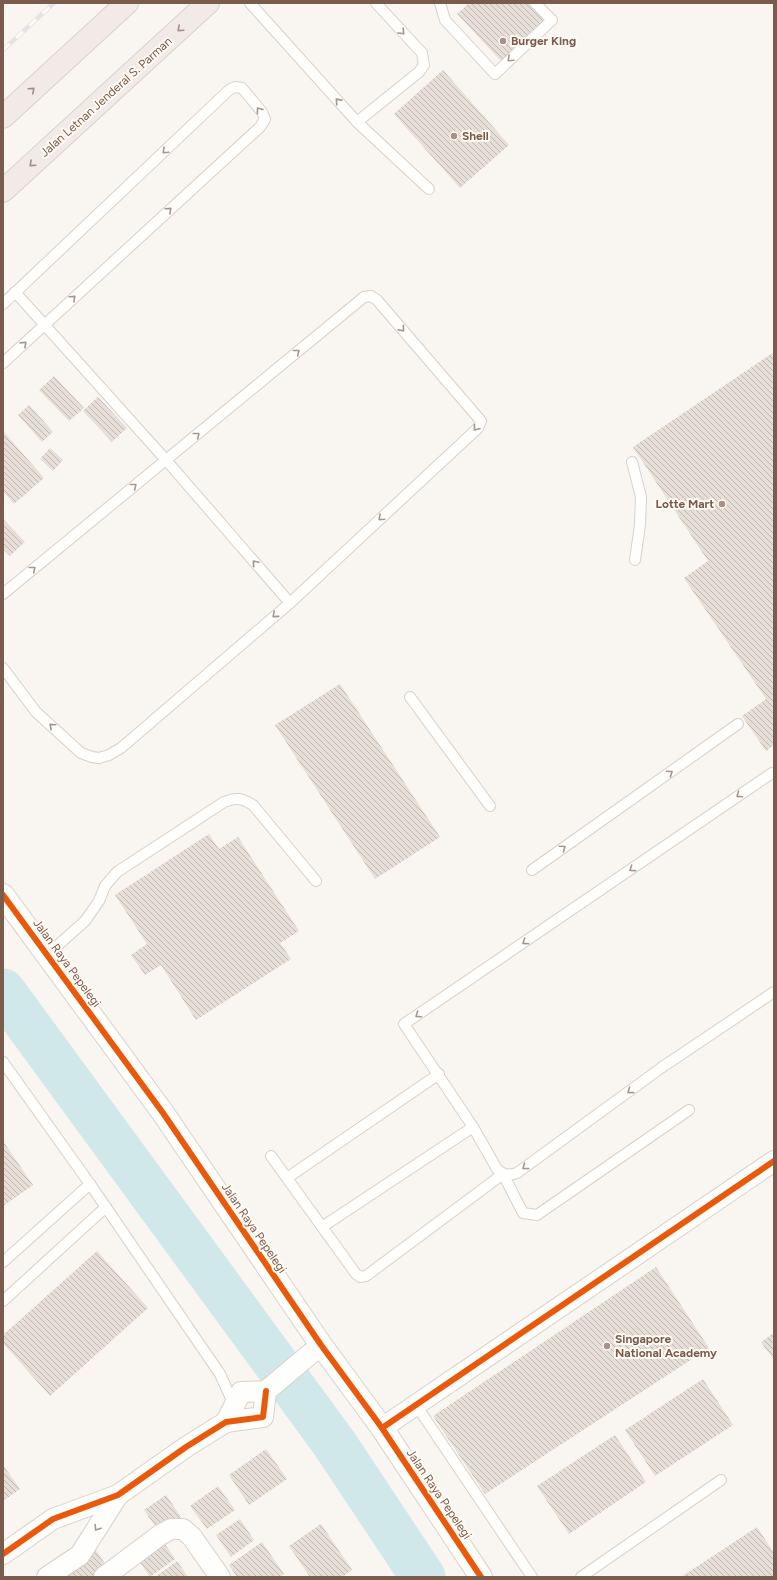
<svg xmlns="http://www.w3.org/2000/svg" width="777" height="1580" font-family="Figtree,sans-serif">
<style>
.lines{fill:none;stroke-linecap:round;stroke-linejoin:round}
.river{stroke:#d0e8ea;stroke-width:45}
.building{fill:url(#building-back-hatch)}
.lane-casing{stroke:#d7d1cb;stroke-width:12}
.street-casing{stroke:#d7d1cb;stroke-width:22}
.secondary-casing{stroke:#d9d2cb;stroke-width:24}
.highway-casing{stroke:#dad1cc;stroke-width:24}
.lane{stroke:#fefefd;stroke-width:10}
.street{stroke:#fefefd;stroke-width:20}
.secondary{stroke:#fefefd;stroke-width:22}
.highway{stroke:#f2eae7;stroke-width:22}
.rail-casing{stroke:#e6e3e7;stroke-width:4.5}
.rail{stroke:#fffaf3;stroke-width:3;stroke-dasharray:9;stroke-linecap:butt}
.cycleway-casing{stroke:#fffaf3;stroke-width:8}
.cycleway{stroke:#e8590c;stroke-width:6}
.oneway{stroke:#a48e83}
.oneway2{stroke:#a8958b}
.poi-dot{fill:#a69286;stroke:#fffaf3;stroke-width:1.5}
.labels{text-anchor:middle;stroke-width:4;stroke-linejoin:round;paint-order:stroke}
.poi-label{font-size:12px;font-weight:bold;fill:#7a5c4d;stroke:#fffaf3;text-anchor:start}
.street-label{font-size:12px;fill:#7a5c4d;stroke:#fffaf3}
</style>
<defs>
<pattern id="building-back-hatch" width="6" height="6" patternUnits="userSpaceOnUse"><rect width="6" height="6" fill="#e6ded7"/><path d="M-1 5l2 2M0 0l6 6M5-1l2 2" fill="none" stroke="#bfb7b1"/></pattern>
</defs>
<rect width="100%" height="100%" fill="#f9f5f0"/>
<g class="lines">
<polyline class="river" points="3,991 334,1443 423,1577"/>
</g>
<g class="building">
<polygon points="469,3 529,3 545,21 501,61 457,14"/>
<polygon points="443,70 509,145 460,188 394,114"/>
<polygon points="774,352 774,745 766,751 742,716 766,699 684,578 708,561 633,447"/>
<polygon points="54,376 84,408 69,421 39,390"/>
<polygon points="98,397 127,428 112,442 83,411"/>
<polygon points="29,405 53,432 42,442 18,415"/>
<polygon points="3,431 44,478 14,504 3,491"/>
<polygon points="50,448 63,460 53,471 40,459"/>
<polygon points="3,519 25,542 10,556 3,549"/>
<polygon points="340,684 440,837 375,879 275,725"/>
<polygon points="209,834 219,849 238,837 299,931 280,943 291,959 196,1020 161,965 145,975 131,955 147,944 115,895"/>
<polygon points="3,1141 33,1185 3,1206"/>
<polygon points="97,1251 148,1308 50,1396 3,1343 3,1335"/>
<polygon points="656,1267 709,1348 485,1494 433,1416"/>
<polygon points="774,1333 774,1360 761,1342"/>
<polygon points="703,1379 733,1425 655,1476 625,1430"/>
<polygon points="615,1435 646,1482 569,1534 537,1486"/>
<polygon points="266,1449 287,1479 249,1505 229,1475"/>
<polygon points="3,1465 20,1489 3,1501"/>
<polygon points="218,1486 235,1510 207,1529 190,1506"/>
<polygon points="166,1495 181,1517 159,1532 144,1510"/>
<polygon points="240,1519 254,1540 231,1557 216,1535"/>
<polygon points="321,1524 352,1570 342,1577 310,1577 289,1546"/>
<polygon points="757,1527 774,1553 774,1577 681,1577"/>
<polygon points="262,1542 284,1574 279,1577 237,1577 229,1565"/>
<polygon points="165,1544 175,1559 150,1577 139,1561"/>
<polygon points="95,1549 109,1570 99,1577 54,1577"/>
<polygon points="177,1561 188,1577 155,1577"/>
</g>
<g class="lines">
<defs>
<g id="lane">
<polyline points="250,3 357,122 419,72 424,65 422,53 376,3"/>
<polyline points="440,3 445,20 495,74 552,20 535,3"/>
<polyline points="357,122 429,189"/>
<polyline points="15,292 166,460 290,603"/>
<polyline points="3,304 229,90 235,87 242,88 262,112 265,119 260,127 3,363"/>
<polyline points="632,462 641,497 640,525 635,560"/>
<polyline points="3,594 364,297 371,296 377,300 481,421 478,428 290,603 121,748 109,755 99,758 92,757 81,753 36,712 3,668"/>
<polyline points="410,697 490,806"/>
<path d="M 772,773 L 404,1024 L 473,1127 L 497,1169 C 504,1175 508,1176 517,1173 L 661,1068 L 774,992"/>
<polyline points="532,870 738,724"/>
<path d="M 47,955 L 85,921 L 99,901 L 105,886 L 117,872 L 224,802 C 237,797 241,798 253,805 L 316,881"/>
<polyline points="3,1062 90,1184 3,1262"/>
<polyline points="271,1156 356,1274 360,1277 366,1276 503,1174 523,1213 537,1215 689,1110"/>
<polyline points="287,1178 439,1074"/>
<polyline points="90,1184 220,1374 234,1405"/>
<polyline points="322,1227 473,1127"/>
<polyline points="3,1301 106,1207"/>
<polyline points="416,1405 532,1577"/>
<polyline points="581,1577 721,1480"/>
</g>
<g id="street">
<polyline points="226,1422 241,1392 266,1391 321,1345"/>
<polyline points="382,1428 774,1161"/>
<polyline points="3,1554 53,1519 118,1495 186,1447 226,1422 263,1417 266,1391"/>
<polyline points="47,1577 80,1555 118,1495"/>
<polyline points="104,1577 160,1535 171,1529 183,1529 192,1537 220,1577"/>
</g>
<polyline id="secondary" points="3,895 163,1113 321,1345 382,1428 481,1577"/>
<g id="highway">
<polyline points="3,117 127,3"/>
<polyline points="3,191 208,3"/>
</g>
</defs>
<use href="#lane" class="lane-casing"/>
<use href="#street" class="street-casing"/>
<use href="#secondary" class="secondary-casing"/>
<use href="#highway" class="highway-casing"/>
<use href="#lane" class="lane"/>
<use href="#street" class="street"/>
<use href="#secondary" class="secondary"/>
<use href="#highway" class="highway"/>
<defs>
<polyline id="rail" points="3,50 54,3"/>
</defs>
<use href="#rail" class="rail-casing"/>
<use href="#rail" class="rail"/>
<defs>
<g id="cycleway">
<polyline points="3,895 163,1113 321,1345 382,1428 481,1577"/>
<polyline points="382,1428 774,1161"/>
<polyline points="3,1554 53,1519 118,1495 186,1447 226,1422 263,1417 266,1391"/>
</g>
</defs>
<use href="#cycleway" class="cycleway-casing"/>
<use href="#cycleway" class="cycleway"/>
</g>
<defs><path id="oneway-chevron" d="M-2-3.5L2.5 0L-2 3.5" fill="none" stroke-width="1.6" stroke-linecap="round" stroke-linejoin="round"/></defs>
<g class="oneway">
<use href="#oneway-chevron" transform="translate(180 29) rotate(138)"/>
<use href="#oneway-chevron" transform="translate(32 90) rotate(-42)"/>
<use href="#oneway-chevron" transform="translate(32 164) rotate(138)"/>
</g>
<g class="oneway2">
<use href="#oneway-chevron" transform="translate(402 32) rotate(47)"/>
<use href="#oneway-chevron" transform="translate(510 59) rotate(137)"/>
<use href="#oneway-chevron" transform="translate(338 101) rotate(-132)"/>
<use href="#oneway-chevron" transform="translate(259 110) rotate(-126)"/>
<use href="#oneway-chevron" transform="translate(165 151) rotate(137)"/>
<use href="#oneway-chevron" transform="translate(169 210) rotate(-42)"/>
<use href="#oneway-chevron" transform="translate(73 298) rotate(-42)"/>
<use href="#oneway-chevron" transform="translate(402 329) rotate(49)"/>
<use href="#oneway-chevron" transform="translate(24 344) rotate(-44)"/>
<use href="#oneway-chevron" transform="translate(297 352) rotate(-39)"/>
<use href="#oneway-chevron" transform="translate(476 428) rotate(128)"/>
<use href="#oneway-chevron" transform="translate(197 435) rotate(-39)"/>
<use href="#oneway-chevron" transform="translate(134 486) rotate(-39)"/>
<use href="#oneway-chevron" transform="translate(381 518) rotate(137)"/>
<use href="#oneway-chevron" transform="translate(255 563) rotate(-131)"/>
<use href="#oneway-chevron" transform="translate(33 569) rotate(-39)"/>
<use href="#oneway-chevron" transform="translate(275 615) rotate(139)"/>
<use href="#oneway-chevron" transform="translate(52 726) rotate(-138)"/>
<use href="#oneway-chevron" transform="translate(670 773) rotate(-35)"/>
<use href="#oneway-chevron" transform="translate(739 795) rotate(146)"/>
<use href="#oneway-chevron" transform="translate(563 848) rotate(-35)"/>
<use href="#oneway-chevron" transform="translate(632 869) rotate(146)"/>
<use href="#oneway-chevron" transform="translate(525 942) rotate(146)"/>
<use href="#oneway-chevron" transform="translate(418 1015) rotate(146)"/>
<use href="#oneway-chevron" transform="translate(630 1091) rotate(144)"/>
<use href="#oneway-chevron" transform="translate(525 1167) rotate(144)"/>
<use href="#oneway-chevron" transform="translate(97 1528) rotate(122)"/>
</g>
<g class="poi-dot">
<circle cx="503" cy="41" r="4"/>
<circle cx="454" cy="136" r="4"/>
<circle cx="722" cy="504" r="4"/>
<circle cx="607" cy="1346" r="4"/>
</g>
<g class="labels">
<g class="poi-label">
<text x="511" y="45">Burger King</text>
<text x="462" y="140">Shell</text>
<text x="714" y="508" text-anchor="end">Lotte Mart</text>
<text x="615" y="1343">Singapore<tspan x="615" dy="14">National Academy</tspan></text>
</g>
<g class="street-label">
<text transform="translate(106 97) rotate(-42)" y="4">Jalan Letnan Jenderal S. Parman</text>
<text transform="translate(67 963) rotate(54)" y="4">Jalan Raya Pepelegi</text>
<text transform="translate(254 1228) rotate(56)" y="4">Jalan Raya Pepelegi</text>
<text transform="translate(439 1494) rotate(56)" y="4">Jalan Raya Pepelegi</text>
</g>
</g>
<rect width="777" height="1580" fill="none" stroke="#7a5c4d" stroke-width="8"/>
</svg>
